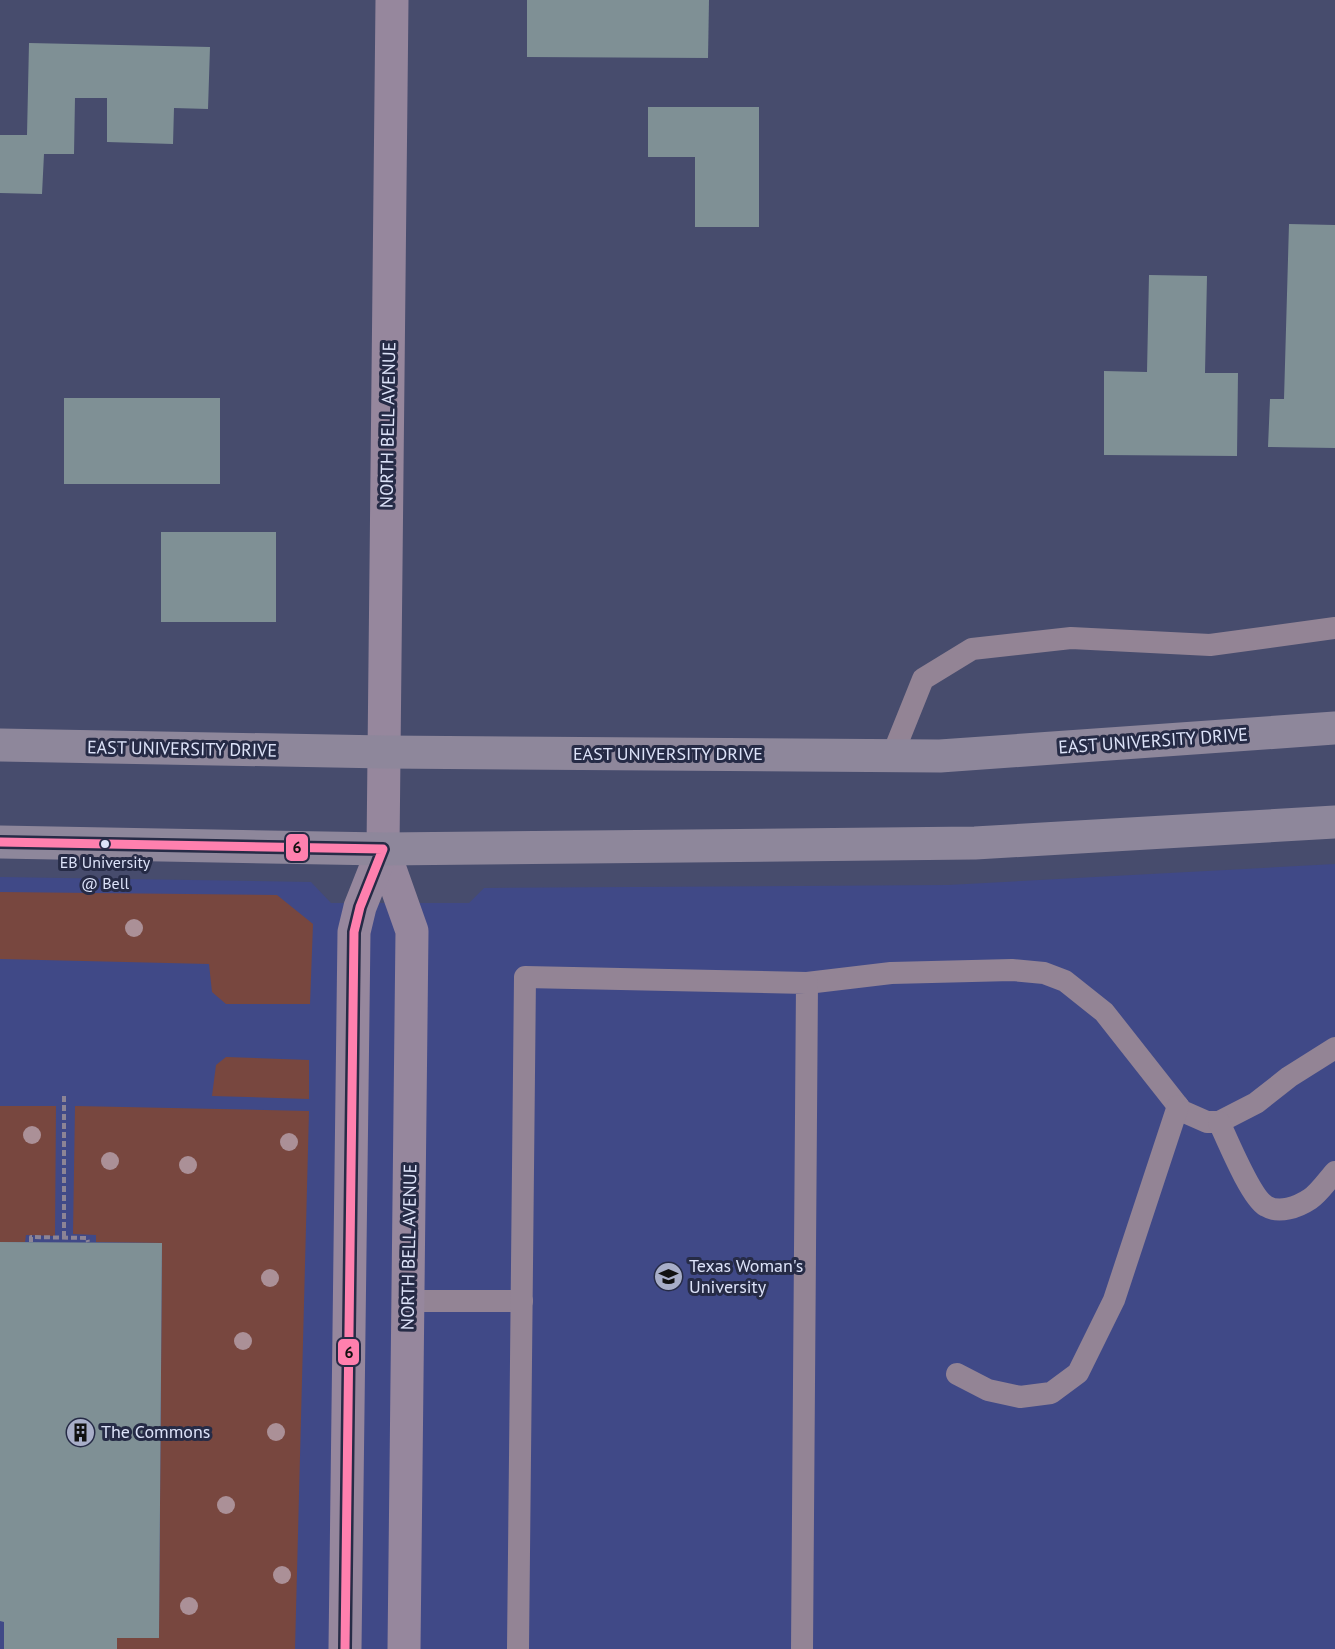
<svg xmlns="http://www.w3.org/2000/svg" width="1335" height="1649" font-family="'PT Sans',sans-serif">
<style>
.built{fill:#404987}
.green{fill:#78473f}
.building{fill:#7f9095}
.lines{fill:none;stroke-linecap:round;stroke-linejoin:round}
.path{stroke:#8c8495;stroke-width:4;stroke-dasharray:6 3;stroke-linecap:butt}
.lane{stroke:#938495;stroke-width:22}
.secondary{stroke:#96879d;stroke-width:33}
.primary{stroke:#8e879b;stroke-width:33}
.bus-1-casing{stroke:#262b46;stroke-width:14}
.bus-1{stroke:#ff80ae;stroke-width:9}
.tree{fill:#ab9097}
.bus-dot{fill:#dde3f9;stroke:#262b46;stroke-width:2}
.labels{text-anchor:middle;stroke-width:6;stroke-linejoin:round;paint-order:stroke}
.bus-label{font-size:16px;fill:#dde3f9;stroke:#262b46}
.street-label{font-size:18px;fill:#dde3f9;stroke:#262b46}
.poi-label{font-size:18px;fill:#dde3f9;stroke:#262b46;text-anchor:start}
.line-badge{stroke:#262b46;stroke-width:2}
.pale-badge-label{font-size:16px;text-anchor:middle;font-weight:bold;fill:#111}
</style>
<rect width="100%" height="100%" fill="#474c6d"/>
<polygon class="built" points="1335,864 1335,1649 0,1649 0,877 311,882 331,903 469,903 484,888 948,885"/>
<g class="green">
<polygon points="0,892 277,895 313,924 310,1004 226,1004 212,992 209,964 0,959"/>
<polygon points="226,1057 309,1060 309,1099 212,1096 216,1065"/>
<polygon points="0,1106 56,1106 55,1236 26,1235 25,1242 0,1242"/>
<polygon points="75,1106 309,1111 295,1649 117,1649 117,1638 159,1638 162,1243 96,1242 96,1235 73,1234"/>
</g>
<g class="building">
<polygon points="527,0 709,0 708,58 527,57"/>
<polygon points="29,43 210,47 208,109 174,108 173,144 107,142 107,98 75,98 74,154 44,154 42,194 0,193 0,135 27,135"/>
<polygon points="648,107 759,107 759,227 695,227 695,157 648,157"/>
<polygon points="1289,224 1335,225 1335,448 1268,447 1270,399 1284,399"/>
<polygon points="1149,275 1207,276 1205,373 1238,373 1237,456 1104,455 1104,371 1147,372"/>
<rect x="64" y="398" width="156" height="86"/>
<rect x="161" y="532" width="115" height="90"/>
<polygon points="0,1242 162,1243 159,1638 117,1638 117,1649 4,1649 4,1622 0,1621"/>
</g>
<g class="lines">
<g class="path">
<polyline points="64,1096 64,1238"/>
<polyline points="31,1242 31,1237 87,1238 88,1242"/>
</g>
<g class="lane">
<polyline points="892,756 923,679 972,649 1071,638 1210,645 1335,628"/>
<polyline points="807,983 891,973 1012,970 1044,973 1065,981 1104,1012 1182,1111 1207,1122 1219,1122 1256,1103 1289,1077 1335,1048"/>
<path d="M 1219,1122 C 1227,1139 1251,1198 1266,1206 C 1279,1214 1298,1207 1310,1199 C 1319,1193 1327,1181 1335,1172"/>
<polyline points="408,1301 522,1301"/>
<polyline points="957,1374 988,1390 1020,1397 1051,1393 1078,1373 1114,1300 1178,1106"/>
<polyline points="518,1649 525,977 807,983 802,1649"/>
</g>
<g class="secondary">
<polyline points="383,849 412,931 404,1649"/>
<polyline points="345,1649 354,932 360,907 383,849 392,0"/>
</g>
<g class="primary">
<polyline points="0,745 385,752 940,756 1335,728"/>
<polyline points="0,842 383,849 975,843 1335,822"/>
</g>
<defs>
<polyline id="bus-1" points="0,842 383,849 360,907 354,932 345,1649"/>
</defs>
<use href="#bus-1" class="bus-1-casing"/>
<use href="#bus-1" class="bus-1"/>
</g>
<g class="tree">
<circle cx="134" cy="928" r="9"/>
<circle cx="32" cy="1135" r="9"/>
<circle cx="289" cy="1142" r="9"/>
<circle cx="110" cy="1161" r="9"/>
<circle cx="188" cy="1165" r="9"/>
<circle cx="270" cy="1278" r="9"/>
<circle cx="243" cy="1341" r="9"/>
<circle cx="276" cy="1432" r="9"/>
<circle cx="226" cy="1505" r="9"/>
<circle cx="282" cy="1575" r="9"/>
<circle cx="189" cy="1606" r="9"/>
</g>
<defs>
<symbol id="university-disc" viewBox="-11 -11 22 22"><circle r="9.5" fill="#a8aec8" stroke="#262b46"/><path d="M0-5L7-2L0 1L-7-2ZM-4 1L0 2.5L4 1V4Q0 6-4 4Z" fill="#111"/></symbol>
<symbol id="building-disc" viewBox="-11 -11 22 22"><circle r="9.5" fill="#a8aec8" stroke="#262b46"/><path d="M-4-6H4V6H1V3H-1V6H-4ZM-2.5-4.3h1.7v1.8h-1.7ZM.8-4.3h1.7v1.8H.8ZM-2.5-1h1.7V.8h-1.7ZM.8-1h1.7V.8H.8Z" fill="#111"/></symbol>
</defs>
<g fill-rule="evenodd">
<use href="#university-disc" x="652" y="1260" width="33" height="33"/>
<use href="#building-disc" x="64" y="1416" width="33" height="33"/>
</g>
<circle class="bus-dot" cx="105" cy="844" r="5"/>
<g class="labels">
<g class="bus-label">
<text x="105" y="868">EB University<tspan x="105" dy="21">@ Bell</tspan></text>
</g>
<g class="street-label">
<text transform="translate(388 425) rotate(-89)" y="6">NORTH BELL AVENUE</text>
<text transform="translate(1153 741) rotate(-4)" y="6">EAST UNIVERSITY DRIVE</text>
<text transform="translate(182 749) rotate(1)" y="6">EAST UNIVERSITY DRIVE</text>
<text x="668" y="760">EAST UNIVERSITY DRIVE</text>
<text transform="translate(409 1247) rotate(-89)" y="6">NORTH BELL AVENUE</text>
</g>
<g class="poi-label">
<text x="689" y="1272">Texas Woman's<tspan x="689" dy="21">University</tspan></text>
<text x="101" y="1438">The Commons</text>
</g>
</g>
<g class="line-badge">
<rect x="285" y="833" width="24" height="29" rx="6" fill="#ff80ae"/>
<rect x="337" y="1338" width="23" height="28" rx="6" fill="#ff80ae"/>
</g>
<g class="pale-badge-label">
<text x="297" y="853">6</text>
<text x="349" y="1358">6</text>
</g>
</svg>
